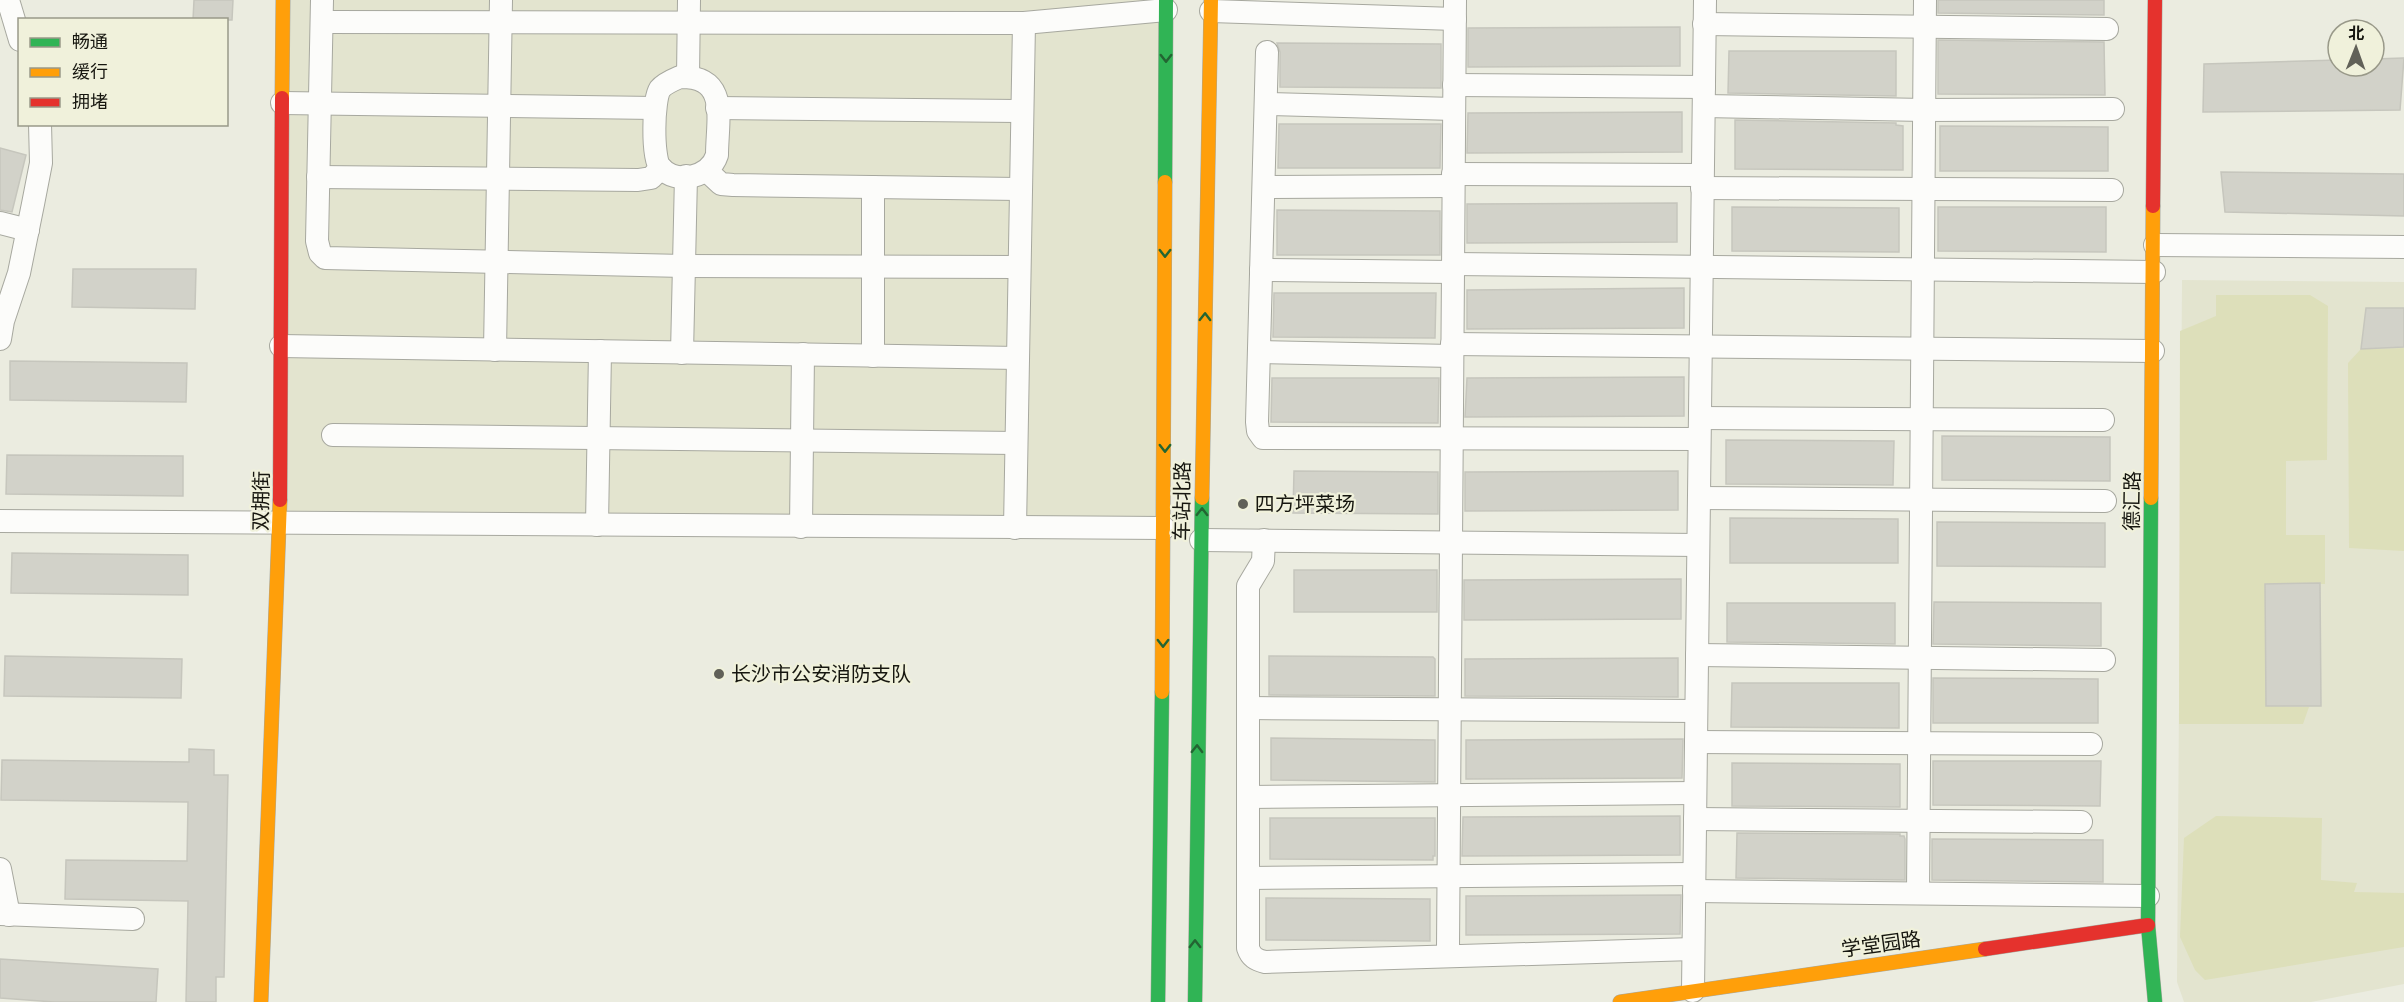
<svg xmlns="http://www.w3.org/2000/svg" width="2404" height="1002" font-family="Rubik,'Noto Sans SC',sans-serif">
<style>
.built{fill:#e3e4cf}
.green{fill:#dddfba}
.building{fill:#d2d2c9;stroke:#c6c6bd;stroke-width:1.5}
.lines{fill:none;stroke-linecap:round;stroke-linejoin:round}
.street-casing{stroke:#a7a89f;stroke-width:24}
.fast-casing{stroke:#a7a89f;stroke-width:15}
.slow-casing{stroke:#a7a89f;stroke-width:15}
.jam-casing{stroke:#a7a89f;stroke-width:15}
.street{stroke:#fcfcfa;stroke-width:22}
.fast{stroke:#30b455;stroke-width:14}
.slow{stroke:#ff9f0a;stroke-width:14}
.jam{stroke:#e5322d;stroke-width:14}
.oneway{stroke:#236532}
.poi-dot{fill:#616158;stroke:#f0f1db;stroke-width:2}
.labels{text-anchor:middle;stroke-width:4.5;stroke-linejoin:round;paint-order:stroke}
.street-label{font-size:20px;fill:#16160f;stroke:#f0f1db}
.poi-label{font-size:20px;fill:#16160f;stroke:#f0f1db;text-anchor:start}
</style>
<rect width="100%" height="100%" fill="#ebece0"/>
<g class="built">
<polygon points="283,0 1168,0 1164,528 280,524"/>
<polygon points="2182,280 2404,282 2404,984 2311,1002 2184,1002 2177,982"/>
</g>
<g class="green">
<polygon points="2216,295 2310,295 2328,306 2327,460 2286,461 2286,535 2325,535 2325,584 2265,584 2266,706 2309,707 2303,724 2179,724 2180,331 2216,316"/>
<polygon points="2404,348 2404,551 2349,548 2348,363 2361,349"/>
<polygon points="2216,816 2322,818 2321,880 2357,883 2354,892 2404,893 2404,947 2205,980 2195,970 2180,937 2184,838"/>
</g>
<g class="building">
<polygon points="194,0 233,0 232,20 193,20"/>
<polygon points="1938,0 2104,0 2104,15 1938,13"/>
<polygon points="1680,27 1680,66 1468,67 1468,28"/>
<polygon points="1938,40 2104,42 2105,95 1938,94"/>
<polygon points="1277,43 1441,44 1441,88 1280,87 1280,52"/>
<polygon points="1729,51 1896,51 1896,96 1728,93"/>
<polygon points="2404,58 2400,110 2203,112 2204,64 2338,60 2338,66 2374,66 2374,59"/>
<polygon points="1682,112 1682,152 1467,153 1468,113"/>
<polygon points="1735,120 1896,123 1896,125 1903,126 1903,170 1735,169"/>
<polygon points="1279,124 1441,124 1440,168 1278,168"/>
<polygon points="1940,126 2108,127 2108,171 1940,171"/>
<polygon points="0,148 26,155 12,212 0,210"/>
<polygon points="2221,172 2404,174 2404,216 2225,212"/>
<polygon points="1677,203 1677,242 1467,243 1467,204"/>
<polygon points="1732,207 1899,208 1899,252 1732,251"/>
<polygon points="1938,207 2106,207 2106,252 1938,251"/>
<polygon points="1277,210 1440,211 1440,255 1277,255"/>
<polygon points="73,269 196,269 195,309 72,307"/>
<polygon points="1684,288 1684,328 1467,329 1467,290"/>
<polygon points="1274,293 1436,293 1435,338 1273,337"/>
<polygon points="2366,308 2404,308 2404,347 2361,349"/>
<polygon points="10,361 187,363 186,402 10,400"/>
<polygon points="1684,377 1684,416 1465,417 1467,378"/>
<polygon points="1272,378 1439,378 1438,423 1271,422"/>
<polygon points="1942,436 2110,437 2110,481 1942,480"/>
<polygon points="1726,440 1894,441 1893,485 1726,484"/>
<polygon points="7,455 183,456 183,496 6,494"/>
<polygon points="1294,471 1438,472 1438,514 1293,513"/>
<polygon points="1678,471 1678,510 1465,511 1465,472"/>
<polygon points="1730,518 1898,519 1898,563 1730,563"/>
<polygon points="1937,522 2105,523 2105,567 1937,566"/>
<polygon points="12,553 188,555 188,595 11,593"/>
<rect x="1294" y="570" width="143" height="42"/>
<polygon points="1681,579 1681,619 1464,620 1464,580"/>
<polygon points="2320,583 2321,706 2266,706 2265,584"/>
<polygon points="1934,602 2101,603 2101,646 1933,644"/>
<polygon points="1727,603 1895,603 1895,644 1727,642"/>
<polygon points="5,656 182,659 181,698 4,696"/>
<polygon points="1269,656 1433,657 1435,659 1435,696 1269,695"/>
<polygon points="1678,658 1678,697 1465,696 1465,659"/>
<polygon points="1933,678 2098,679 2098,723 1933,723"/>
<polygon points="1732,683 1899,683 1899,728 1731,727"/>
<polygon points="1271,738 1435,740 1435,782 1271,780"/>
<polygon points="1683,739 1682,778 1466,779 1466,740"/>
<polygon points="189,749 214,750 214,775 228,775 224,977 216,977 216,1002 186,1002 188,901 65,899 66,860 187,861 188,802 1,800 2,760 189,762"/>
<polygon points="1933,761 2101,761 2100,806 1933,805"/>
<polygon points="1732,763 1900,764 1900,807 1732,806"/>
<polygon points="1680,816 1680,855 1462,856 1463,817"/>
<polygon points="1270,818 1435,818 1435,856 1433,856 1433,860 1270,859"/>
<polygon points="1737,833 1900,834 1900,836 1904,836 1905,839 1905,880 1736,878"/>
<polygon points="1932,839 2103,840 2103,882 1932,880"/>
<polygon points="1681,895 1680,934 1466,935 1466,896"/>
<polygon points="1266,898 1430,899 1430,941 1266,940"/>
<polygon points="0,959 158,969 156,1002 54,1002 0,998"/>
</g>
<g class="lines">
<defs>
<g id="street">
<polyline points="8,0 20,40"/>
<polyline points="322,0 317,241 320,253 325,258 684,266 1019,267"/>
<polyline points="1211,11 1455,19"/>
<polyline points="322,22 1024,23 1166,10"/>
<polyline points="1704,24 2107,29"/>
<polyline points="1267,52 1257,422 1258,431 1263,438 1699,439"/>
<path d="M 680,77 C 730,76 717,120 717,155 C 710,177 677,186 660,167 C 652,157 653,100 660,89 C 665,83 673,80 680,77 Z"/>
<polyline points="688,77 689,0"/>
<polyline points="1454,85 1704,87"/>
<polyline points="282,103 655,108"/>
<polyline points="1266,104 1454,109"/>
<polyline points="1704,106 1925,110 2113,109"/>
<polyline points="717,108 1022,111"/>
<polyline points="707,171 721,184 733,185 1021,189"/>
<polyline points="1453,174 1702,175"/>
<polyline points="318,177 638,180 651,178 661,168"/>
<polyline points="873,187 873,356"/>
<polyline points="1264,187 1453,186"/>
<polyline points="1702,188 2112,190"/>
<polyline points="0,223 28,230"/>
<polyline points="2155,245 2404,247"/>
<polyline points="1453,264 2154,272"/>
<polyline points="1261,270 1453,272"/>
<polyline points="0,339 3,321 19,273 33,204 41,163 40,124"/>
<polyline points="1452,344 2153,351"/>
<polyline points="281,346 1018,358"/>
<polyline points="495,350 501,0"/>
<polyline points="1259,352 1452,356"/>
<polyline points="682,353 686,176"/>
<polyline points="1700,418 2103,420"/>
<polyline points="333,435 1016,443"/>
<polyline points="1699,498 2105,501"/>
<polyline points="0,521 1164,528"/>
<polyline points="597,525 600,351"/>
<polyline points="801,527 803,354"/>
<polyline points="1015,528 1024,23"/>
<polyline points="1201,540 1698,545"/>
<path d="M 1264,540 L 1263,561 L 1248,586 L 1248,948 C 1251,957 1256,960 1265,962 L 1693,949"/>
<polyline points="1697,655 2104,660"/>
<polyline points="1249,708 1696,711"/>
<polyline points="1696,742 2091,744"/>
<polyline points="1249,797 1695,793"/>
<polyline points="1695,819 2081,822"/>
<polyline points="0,869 9,915"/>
<polyline points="1249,878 1694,874"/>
<polyline points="1694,891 2148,896"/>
<polyline points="1918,893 1925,0"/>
<polyline points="0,914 133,919"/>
<polyline points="1448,948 1455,0"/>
<polyline points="1693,991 1705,0"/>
</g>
<g id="fast">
<polyline points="1165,182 1166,0"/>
<polyline points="2151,498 2148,925 2155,1002"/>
<polyline points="1158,1002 1162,692"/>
<polyline points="1195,1002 1202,498"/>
</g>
<g id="slow">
<polyline points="282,98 283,0"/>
<polyline points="1202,498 1211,0"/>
<polyline points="2151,498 2153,206"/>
<polyline points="1162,692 1165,182"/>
<polyline points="261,1002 280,500"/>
<polyline points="1620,1002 1985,949"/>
</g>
<g id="jam">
<polyline points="2153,206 2155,0"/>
<polyline points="280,500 282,98"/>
<polyline points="1985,949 2148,925"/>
</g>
</defs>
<use href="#street" class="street-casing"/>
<use href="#fast" class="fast-casing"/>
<use href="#slow" class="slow-casing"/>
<use href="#jam" class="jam-casing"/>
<use href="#street" class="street"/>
<use href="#fast" class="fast"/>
<use href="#slow" class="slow"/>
<use href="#jam" class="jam"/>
</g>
<defs><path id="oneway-chevron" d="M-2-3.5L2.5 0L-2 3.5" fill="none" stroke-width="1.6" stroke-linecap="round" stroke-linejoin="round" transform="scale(1.5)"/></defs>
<g class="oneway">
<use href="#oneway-chevron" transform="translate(1166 58) rotate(90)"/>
<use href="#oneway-chevron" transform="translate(1165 253) rotate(90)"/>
<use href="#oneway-chevron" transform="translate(1205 317) rotate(-89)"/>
<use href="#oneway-chevron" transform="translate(1165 448) rotate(90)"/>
<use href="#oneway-chevron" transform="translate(1202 512) rotate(-89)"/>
<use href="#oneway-chevron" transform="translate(1163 643) rotate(90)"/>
<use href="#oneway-chevron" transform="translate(1197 749) rotate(-89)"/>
<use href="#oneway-chevron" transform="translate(1195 944) rotate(-90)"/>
</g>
<g class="poi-dot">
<circle cx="1243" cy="504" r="6"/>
<circle cx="719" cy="674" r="6"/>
</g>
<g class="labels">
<g class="street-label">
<text transform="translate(261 501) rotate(-89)" y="7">双拥街</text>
<text transform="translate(1182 501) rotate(-89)" y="7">车站北路</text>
<text transform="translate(2132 501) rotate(-89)" y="7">德汇路</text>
<text transform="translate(1881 944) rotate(-8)" y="7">学堂园路</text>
</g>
<g class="poi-label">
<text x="1255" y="511">四方坪菜场</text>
<text x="731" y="681">长沙市公安消防支队</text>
</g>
</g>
<rect x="18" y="18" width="210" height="108" fill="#f0f1db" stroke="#999989" stroke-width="1.5"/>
<rect x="30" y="38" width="30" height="9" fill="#30b455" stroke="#999989" stroke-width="1.5"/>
<text x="72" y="48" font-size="18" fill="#16160f">畅通</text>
<rect x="30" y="68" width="30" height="9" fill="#ff9f0a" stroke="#999989" stroke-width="1.5"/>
<text x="72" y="78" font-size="18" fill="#16160f">缓行</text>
<rect x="30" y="98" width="30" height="9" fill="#e5322d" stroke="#999989" stroke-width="1.5"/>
<text x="72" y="108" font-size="18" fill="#16160f">拥堵</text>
<g transform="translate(2356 48) rotate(1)"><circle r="28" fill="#f0f1db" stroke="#999989" stroke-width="1.5"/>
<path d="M0-4.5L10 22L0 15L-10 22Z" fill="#616158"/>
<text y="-9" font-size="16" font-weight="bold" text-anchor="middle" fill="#16160f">北</text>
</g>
</svg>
